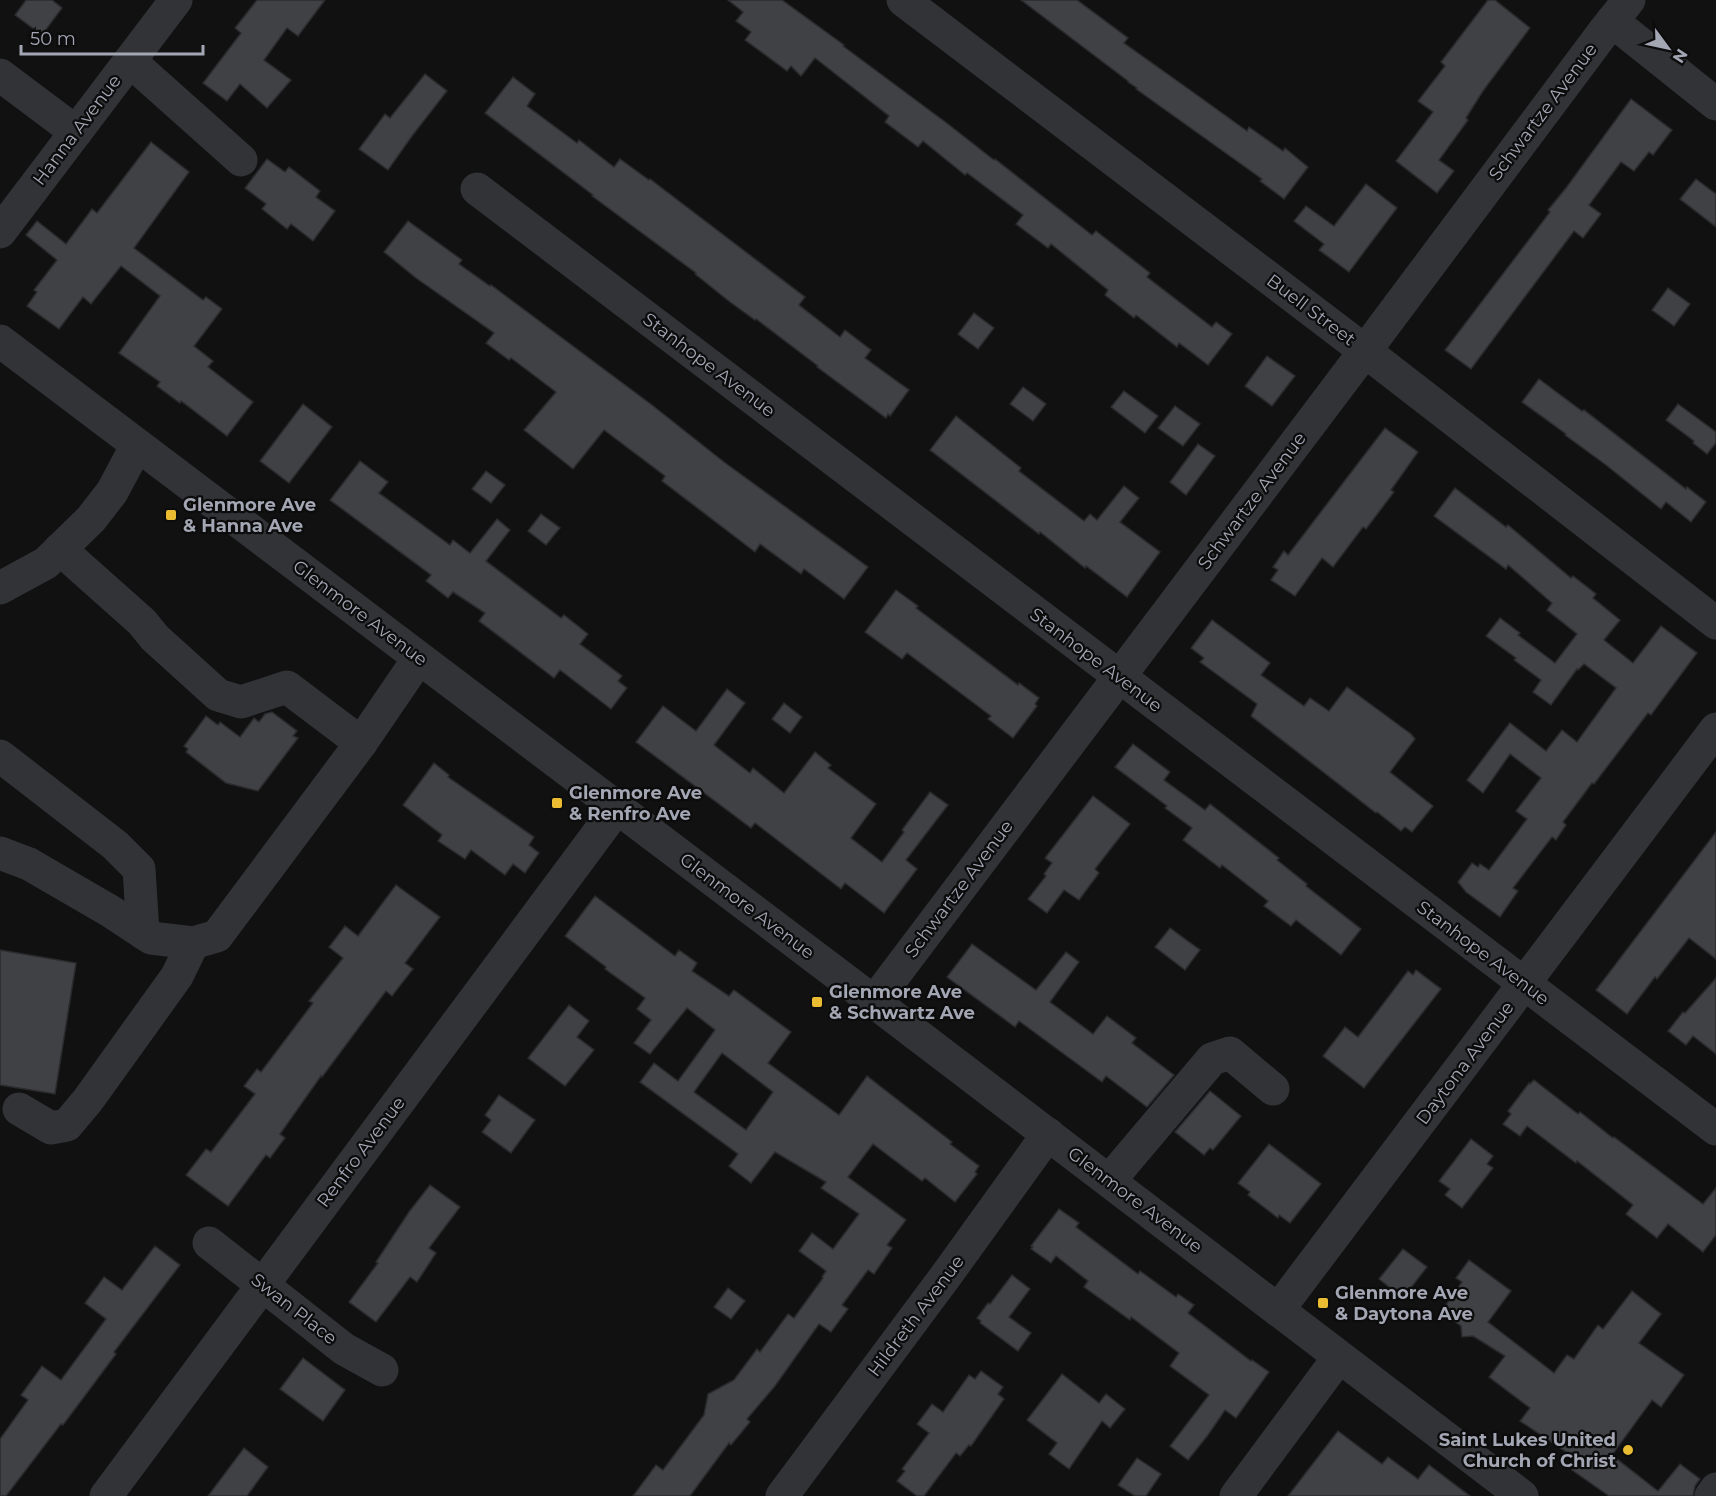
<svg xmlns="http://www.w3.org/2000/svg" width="1716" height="1496" font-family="Montserrat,sans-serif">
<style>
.building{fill:#404145;stroke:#2b2b2e;stroke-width:1.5;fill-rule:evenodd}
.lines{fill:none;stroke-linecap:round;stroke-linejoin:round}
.minor{stroke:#323337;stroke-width:33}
.poi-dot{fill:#e9bc32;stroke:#0c0c0d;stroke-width:2}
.labels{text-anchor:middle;stroke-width:4.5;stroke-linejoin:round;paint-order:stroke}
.street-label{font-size:18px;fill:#a3a6b3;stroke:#0c0c0d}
.poi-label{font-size:18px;font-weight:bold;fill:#a3a6b3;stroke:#0c0c0d;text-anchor:start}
</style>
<rect width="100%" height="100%" fill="#111112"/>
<g class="building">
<polygon points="26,0 52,0 62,8 42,35 15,15"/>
<polygon points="257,0 325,0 298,36 287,28 264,60 291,80 267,108 240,84 227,101 203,83 241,33 235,28"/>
<polygon points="728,0 782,0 844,45 843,46 948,124 994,160 995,159 1092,235 1096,231 1150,273 1147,277 1212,327 1216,322 1232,334 1208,365 1179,343 1177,347 1136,315 1134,318 1105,295 1108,290 1051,244 1048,248 1016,224 1023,215 967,173 965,175 923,141 918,147 885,122 889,116 815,58 801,76 791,66 787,71 745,40 751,32 736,21 743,12"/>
<polygon points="1021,0 1077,0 1128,38 1124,43 1190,90 1247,131 1249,127 1283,151 1285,148 1308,167 1284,199 1260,181 1262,179 1136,89 1137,88 1128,82 1128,81"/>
<polygon points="1488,0 1495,0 1530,28 1483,91 1466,118 1468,120 1439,160 1454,171 1437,193 1396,161 1433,112 1418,101 1445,66 1441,62"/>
<polygon points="425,74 447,91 412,136 388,170 359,149 385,114 390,118"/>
<polygon points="513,77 535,94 527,106 577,143 579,140 614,167 620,159 649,180 650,179 805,297 799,305 840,337 845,330 871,350 865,358 909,390 890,416 888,414 886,418 817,367 818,366 756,319 755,320 730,302 695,274 696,273 592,196 593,195 485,113"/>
<polygon points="1631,99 1672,130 1653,155 1649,152 1634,171 1621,162 1589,205 1601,214 1583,238 1574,231 1471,369 1445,350 1550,212 1548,210 1566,188"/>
<polygon points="151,142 189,172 134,248 203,300 206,297 222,309 194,346 213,361 208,367 253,402 227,436 181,401 180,403 157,386 160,382 119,353 160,296 121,266 91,304 83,297 59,329 27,306 37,292 34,290 57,260 26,235 37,221 66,244 92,209 97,213"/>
<polygon points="267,159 285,172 289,167 320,191 316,197 335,211 313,241 291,224 287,229 262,209 266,204 245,188"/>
<polygon points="1696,179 1716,194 1716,227 1680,199"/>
<polygon points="1366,184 1397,208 1349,272 1319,250 1324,244 1294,221 1306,206 1334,226"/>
<polygon points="408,221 462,260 459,264 490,286 491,285 652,405 724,462 868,567 844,599 804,569 801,574 760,544 755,552 662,481 665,476 604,430 573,469 524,430 556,392 511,358 509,360 486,343 494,333 416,278 384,252"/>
<polygon points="1668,288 1690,304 1674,326 1652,310"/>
<polygon points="974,313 994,328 978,349 958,334"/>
<polygon points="1267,356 1295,376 1272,406 1245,386"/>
<polygon points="1539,379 1582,411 1584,410 1686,489 1687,487 1706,502 1691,522 1666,502 1661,509 1606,465 1565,435 1566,434 1522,402"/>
<polygon points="1023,387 1046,404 1033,421 1010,404"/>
<polygon points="1124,391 1158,416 1145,433 1111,407"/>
<polygon points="303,404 332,427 289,483 260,461"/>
<polygon points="1678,404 1716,432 1716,443 1707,454 1693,443 1694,441 1666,420"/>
<polygon points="1175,406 1200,424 1183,446 1158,428"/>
<polygon points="956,416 1021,468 1019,471 1084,521 1090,514 1097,520 1124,486 1139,498 1120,522 1160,552 1127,597 1086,566 1085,568 1040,532 1039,534 930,450"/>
<polygon points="1385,428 1418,452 1391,490 1394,492 1366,529 1363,527 1333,567 1322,558 1295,596 1271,580 1278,570 1273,567 1284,551 1288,555"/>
<polygon points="1198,444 1215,456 1186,495 1170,482"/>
<polygon points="360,461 388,482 379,493 450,545 453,540 470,553 497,519 510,530 486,561 561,618 564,615 588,634 580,644 622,676 618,681 627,688 611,709 560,670 554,678 479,621 485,613 453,592 448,598 426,581 431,575 330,500"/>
<polygon points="486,471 505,485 491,503 472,489"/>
<polygon points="1455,488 1506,527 1508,525 1571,578 1573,576 1596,594 1593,598 1620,620 1604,640 1633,663 1661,626 1697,653 1651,715 1648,713 1594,784 1592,783 1563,822 1566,825 1556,840 1552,837 1513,888 1518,891 1500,917 1466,892 1458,882 1472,863 1478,867 1480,864 1489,870 1527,819 1516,811 1541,778 1510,754 1483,793 1467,780 1509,724 1510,723 1546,751 1562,730 1577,742 1616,688 1584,664 1578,670 1577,669 1551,705 1533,692 1541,680 1514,660 1516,658 1486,636 1500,618 1520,633 1518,635 1555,663 1577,634 1547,610 1552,603 1508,565 1506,569 1434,516"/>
<polygon points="541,514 560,528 546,545 528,531"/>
<polygon points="896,590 918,606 916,608 1018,685 1019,683 1039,698 1035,704 1037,706 1013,738 988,719 991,716 907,653 902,659 865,632"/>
<polygon points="1212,620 1270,663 1261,675 1304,706 1310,698 1329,711 1347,687 1411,734 1415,739 1390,772 1433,806 1412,832 1405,827 1401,831 1377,812 1376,813 1251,716 1257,704 1200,662 1204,658 1191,648"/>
<polygon points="727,689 745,703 714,745 750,773 753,768 784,793 815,752 831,765 828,768 876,804 851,838 882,862 904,832 902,830 930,792 948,805 906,860 917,869 884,913 845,883 841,889 755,823 751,828 636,742 663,706 696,731"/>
<polygon points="784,703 802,717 790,733 772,719"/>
<polygon points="272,712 297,731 293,736 298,738 258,791 226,783 186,752 188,749 184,746 206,716 218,725 220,722 240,737 254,718 259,722 265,714"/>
<polygon points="1133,744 1170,772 1164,780 1205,810 1210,804 1279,858 1277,860 1307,884 1306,886 1361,929 1341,955 1296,920 1291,926 1264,906 1268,901 1222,865 1220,868 1183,840 1192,828 1165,808 1167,806 1115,767"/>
<polygon points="434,763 449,775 448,777 534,837 529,845 539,853 525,873 513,864 505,875 471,850 465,859 438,841 442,835 403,805"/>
<polygon points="1093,796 1130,824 1095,869 1099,873 1079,900 1064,890 1047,913 1028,899 1046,876 1044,874 1052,863 1045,858"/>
<polygon points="1716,832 1716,959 1689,938 1657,979 1655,977 1627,1014 1596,990"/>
<polygon points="396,885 440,917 405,963 413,969 392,996 386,991 322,1077 321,1076 280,1134 285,1138 270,1158 266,1155 228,1206 186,1175 206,1149 211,1152 255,1094 244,1086 257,1069 261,1072 313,1003 309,1001 343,958 329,947 345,926 358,936"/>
<path d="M 595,896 L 675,956 L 679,950 L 697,963 L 692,971 L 729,996 L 734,990 L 791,1032 L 768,1063 L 839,1115 L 867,1076 L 952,1142 L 950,1144 L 979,1166 L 975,1172 L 977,1174 L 955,1202 L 925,1178 L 922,1181 L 873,1144 L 848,1177 L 906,1220 L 887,1245 L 892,1248 L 874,1274 L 868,1270 L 842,1305 L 848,1309 L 831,1332 L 819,1324 L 775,1386 L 747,1419 L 750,1422 L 731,1445 L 729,1443 L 690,1496 L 633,1496 L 656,1465 L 663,1470 L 704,1415 L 708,1394 L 734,1380 L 757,1349 L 760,1352 L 788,1314 L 794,1318 L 823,1278 L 822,1277 L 826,1271 L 799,1251 L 812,1233 L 833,1249 L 859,1214 L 821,1188 L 826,1182 L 775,1152 L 751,1183 L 729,1166 L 738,1154 L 640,1082 L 654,1063 L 678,1081 L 715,1030 L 687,1008 L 650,1054 L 634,1043 L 651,1020 L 637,1009 L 645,998 L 605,969 L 606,967 L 565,936 ZM 722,1053 L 773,1092 L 746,1130 L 694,1092 Z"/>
<polygon points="1170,928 1200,950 1185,970 1155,947"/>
<polygon points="972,944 1036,990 1066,952 1079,962 1050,1002 1093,1034 1107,1016 1136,1038 1132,1043 1174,1075 1147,1107 1106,1076 1102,1082 1019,1021 1015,1027 947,977"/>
<polygon points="0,950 76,963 55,1094 0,1085"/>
<polygon points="1416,970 1441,989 1364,1088 1323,1056 1345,1027 1358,1037 1408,971 1413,975"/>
<polygon points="1716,978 1716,1054 1693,1036 1686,1045 1668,1031 1683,1012 1685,1013"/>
<polygon points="569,1005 589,1021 577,1037 594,1050 565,1086 528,1058"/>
<polygon points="1534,1080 1578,1114 1580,1112 1613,1138 1614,1137 1703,1204 1716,1188 1716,1235 1703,1252 1668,1224 1657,1238 1626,1214 1633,1205 1577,1161 1576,1163 1527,1126 1520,1136 1503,1124 1511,1114 1508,1111 1529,1083 1530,1084"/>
<polygon points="1210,1091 1241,1116 1213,1150 1210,1148 1204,1155 1175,1132"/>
<polygon points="499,1095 535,1120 511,1153 482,1132 491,1120 485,1115"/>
<polygon points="1471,1139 1493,1156 1487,1164 1493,1168 1462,1208 1445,1195 1450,1189 1439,1181"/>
<polygon points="1269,1144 1321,1184 1290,1223 1279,1215 1278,1218 1248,1195 1250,1192 1238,1183"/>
<polygon points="430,1185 460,1207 429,1248 436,1253 417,1282 410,1277 376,1322 349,1302 378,1263 376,1262 409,1212"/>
<polygon points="1059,1209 1079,1223 1076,1227 1138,1274 1140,1271 1176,1297 1178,1294 1194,1305 1188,1313 1251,1361 1252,1360 1269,1372 1236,1418 1225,1410 1208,1435 1188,1460 1170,1446 1209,1395 1170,1366 1179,1353 1131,1317 1130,1320 1084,1287 1088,1281 1056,1256 1051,1263 1031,1249 1033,1247 1031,1246"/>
<polygon points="155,1246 180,1265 114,1352 116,1354 63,1425 61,1424 6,1496 0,1496 0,1439 28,1400 21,1395 42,1366 61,1380 106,1319 85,1303 104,1277 122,1290"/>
<polygon points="1403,1249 1427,1267 1403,1298 1379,1279"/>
<polygon points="1469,1260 1511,1291 1488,1322 1554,1373 1567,1355 1574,1359 1598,1325 1603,1329 1632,1291 1661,1314 1639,1343 1684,1375 1661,1407 1652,1400 1612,1455 1658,1491 1680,1464 1700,1479 1695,1486 1693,1496 1609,1496 1572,1470 1578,1460 1520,1421 1530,1408 1489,1377 1505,1356 1473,1336 1462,1337 1461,1326 1441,1312 1462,1282 1456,1278"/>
<polygon points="1012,1275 1030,1289 1009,1317 1031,1333 1018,1351 980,1323 981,1321 977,1318 988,1303 990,1304"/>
<polygon points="728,1288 745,1301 731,1319 714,1307"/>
<polygon points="303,1358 345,1390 323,1421 280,1389"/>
<polygon points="981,1371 1003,1387 998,1394 1004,1399 971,1446 969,1445 960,1456 956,1453 924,1496 917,1496 897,1481 905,1471 902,1469 929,1433 917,1424 932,1404 943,1412 969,1375 975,1379"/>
<polygon points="1062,1374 1099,1403 1106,1394 1125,1409 1110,1428 1102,1421 1069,1469 1049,1454 1057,1443 1027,1420"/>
<polygon points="1338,1431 1382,1464 1388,1457 1418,1479 1429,1465 1470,1496 1288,1496"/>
<polygon points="244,1448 268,1467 247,1496 208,1496"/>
<polygon points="1137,1458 1161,1474 1146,1496 1135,1496 1118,1485"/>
</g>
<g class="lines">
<g class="minor">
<polyline points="903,0 1365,351 1716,623"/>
<polyline points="1612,21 1716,104"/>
<polyline points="130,61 241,160"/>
<polyline points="0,75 76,132"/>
<polyline points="477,189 1716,1129"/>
<polyline points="0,232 176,0"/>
<polyline points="0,341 861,992 1522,1496"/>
<polyline points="60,549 142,622 155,638 218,695 241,702 287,687 361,743"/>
<polyline points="0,588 46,563 91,519 112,492 137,445"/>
<polyline points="0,756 115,845 139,869 143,933"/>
<polyline points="0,853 29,864 110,911 151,938 193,943 217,936 361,743 419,658"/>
<polyline points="874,1002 1365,351 1605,30 1629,0"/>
<polyline points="19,1109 51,1128 67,1125 88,1100 177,976 193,943"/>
<polyline points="1109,1181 1212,1059 1230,1053 1273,1089"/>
<polyline points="209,1243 344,1349 382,1370"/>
<polyline points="1278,1310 1716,729"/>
<polyline points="106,1496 617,808"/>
<polyline points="782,1496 945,1277 1048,1134"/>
<polyline points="1236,1496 1339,1357"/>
<polyline points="1711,1496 1716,1489"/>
</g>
</g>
<g class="poi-dot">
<rect x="165" y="509" width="12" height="12" rx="3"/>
<rect x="551" y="797" width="12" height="12" rx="3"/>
<rect x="811" y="996" width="12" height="12" rx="3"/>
<rect x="1317" y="1297" width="12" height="12" rx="3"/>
<circle cx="1628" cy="1450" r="6"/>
</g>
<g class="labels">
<g class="street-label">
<text transform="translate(1543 112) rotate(-53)" y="6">Schwartze Avenue</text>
<text transform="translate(77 130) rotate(-53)" y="6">Hanna Avenue</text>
<text transform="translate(1311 310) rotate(37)" y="6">Buell Street</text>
<text transform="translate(709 365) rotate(37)" y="6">Stanhope Avenue</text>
<text transform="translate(1252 501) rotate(-53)" y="6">Schwartze Avenue</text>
<text transform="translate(360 613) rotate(37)" y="6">Glenmore Avenue</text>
<text transform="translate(1096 660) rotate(37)" y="6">Stanhope Avenue</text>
<text transform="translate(959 889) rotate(-53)" y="6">Schwartze Avenue</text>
<text transform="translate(747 906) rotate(37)" y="6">Glenmore Avenue</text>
<text transform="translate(1483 953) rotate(37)" y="6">Stanhope Avenue</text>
<text transform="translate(1465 1063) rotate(-53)" y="6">Daytona Avenue</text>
<text transform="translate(361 1152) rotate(-53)" y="6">Renfro Avenue</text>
<text transform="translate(1135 1200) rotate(37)" y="6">Glenmore Avenue</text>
<text transform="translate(294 1309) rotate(38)" y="6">Swan Place</text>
<text transform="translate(916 1316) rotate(-53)" y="6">Hildreth Avenue</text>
</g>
<g class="poi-label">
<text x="183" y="511">Glenmore Ave<tspan x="183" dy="21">&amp; Hanna Ave</tspan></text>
<text x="569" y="799">Glenmore Ave<tspan x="569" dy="21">&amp; Renfro Ave</tspan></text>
<text x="829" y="998">Glenmore Ave<tspan x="829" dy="21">&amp; Schwartz Ave</tspan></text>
<text x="1335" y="1299">Glenmore Ave<tspan x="1335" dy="21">&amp; Daytona Ave</tspan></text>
<text x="1616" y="1446" text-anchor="end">Saint Lukes United<tspan x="1616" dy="21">Church of Christ</tspan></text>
</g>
</g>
<g transform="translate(1668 48) rotate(123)" stroke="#0c0c0d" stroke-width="4.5" paint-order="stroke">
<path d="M0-4.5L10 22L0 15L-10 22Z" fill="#a3a6b3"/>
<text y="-9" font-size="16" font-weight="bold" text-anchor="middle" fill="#a3a6b3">N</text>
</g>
<path d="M21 45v9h182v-9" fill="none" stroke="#a3a6b3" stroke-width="3"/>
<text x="30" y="45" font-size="18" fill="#a3a6b3" stroke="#0c0c0d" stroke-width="4.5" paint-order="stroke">50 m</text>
</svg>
